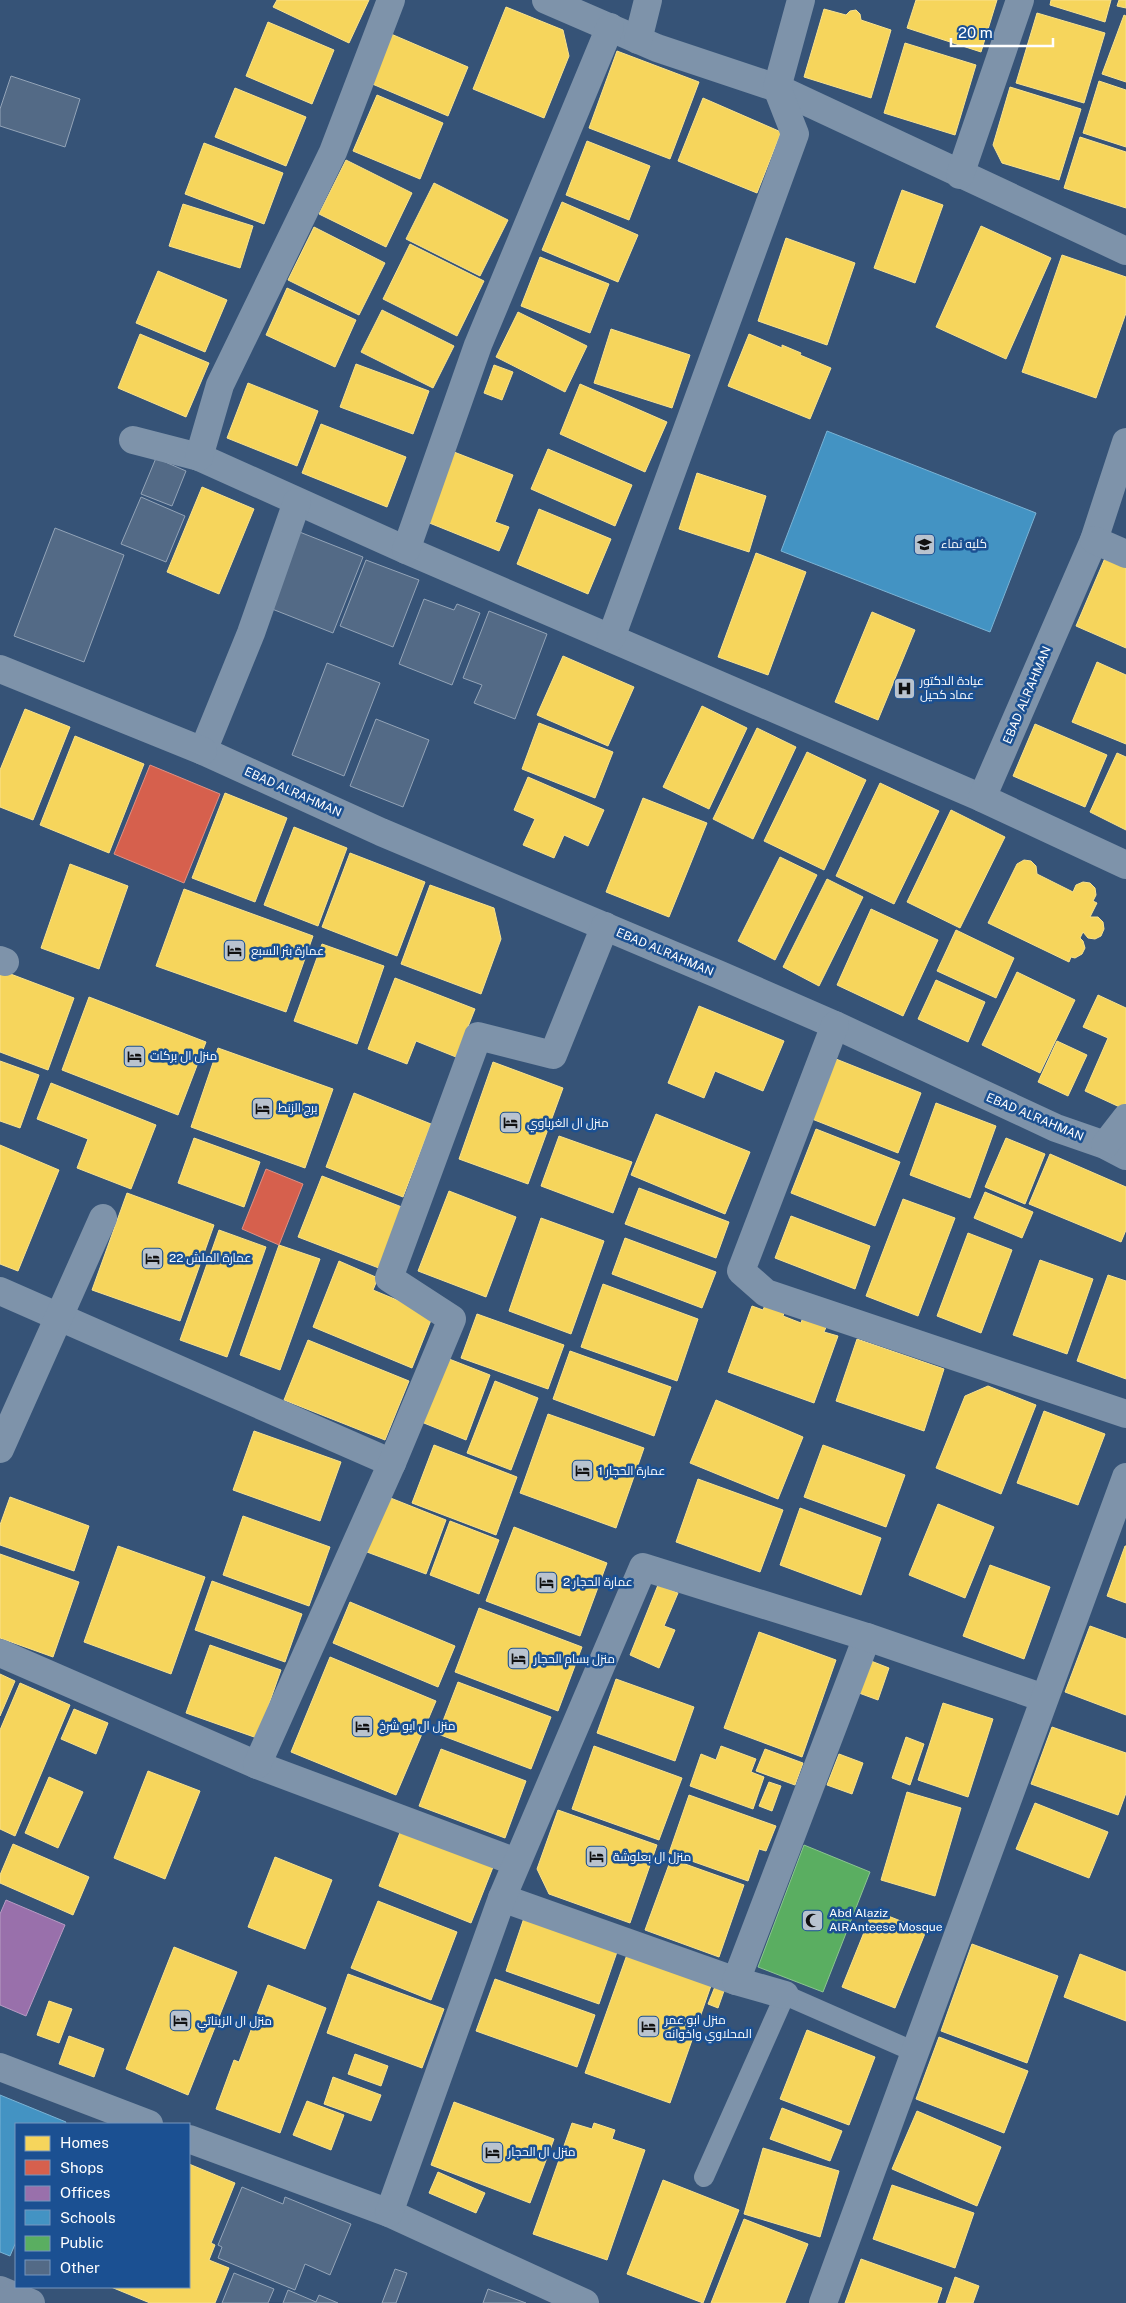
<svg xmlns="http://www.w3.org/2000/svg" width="1126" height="2303" font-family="'Public Sans',Cairo,sans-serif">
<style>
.homes{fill:#f6d55c;stroke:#f9e28d}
.shops{fill:#d6604d;stroke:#e29082}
.offices{fill:#9970ab;stroke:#b89bc4}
.schools{fill:#4393c3;stroke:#7bb3d5}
.public{fill:#5aae61;stroke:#8cc690}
.building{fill:#536a86;stroke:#93a4b8}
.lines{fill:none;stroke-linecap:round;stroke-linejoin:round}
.lane{stroke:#7e93aa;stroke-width:20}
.street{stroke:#7e93aa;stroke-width:28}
.secondary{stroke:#7a8ea6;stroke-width:28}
.labels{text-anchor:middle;stroke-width:5;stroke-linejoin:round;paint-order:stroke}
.poi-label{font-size:12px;fill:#fff;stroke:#1b5092;text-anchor:start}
.street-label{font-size:12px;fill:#fff;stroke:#1b5092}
</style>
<rect width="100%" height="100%" fill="#365377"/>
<g class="homes">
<polygon points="277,0 369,0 349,43 273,7"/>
<polygon points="916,0 997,0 981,52 907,28"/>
<polygon points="1051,0 1111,0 1105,22 1050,5"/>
<polygon points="1119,0 1126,0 1126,8 1117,6"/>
<polygon points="506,7 563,30 569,56 544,118 473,89"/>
<polygon points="824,9 846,15 850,11 856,10 860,14 861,20 891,30 871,98 804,77"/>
<polygon points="1037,13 1105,33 1084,103 1016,83"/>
<polygon points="1124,15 1126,16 1126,82 1102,74"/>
<polygon points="268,22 334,50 312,104 246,76"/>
<polygon points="391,34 468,67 448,116 370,83"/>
<polygon points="905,43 976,65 955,135 884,113"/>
<polygon points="617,51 699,82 670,159 589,128"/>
<polygon points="1099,81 1126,90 1126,147 1083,133"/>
<polygon points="1010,87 1081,109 1059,180 1002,163 993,145"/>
<polygon points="235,88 306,117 286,166 215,137"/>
<polygon points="377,95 443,123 420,179 353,151"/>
<polygon points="703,98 781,132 757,193 678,161"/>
<polygon points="1080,137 1126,152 1126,208 1064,188"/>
<polygon points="587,141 650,166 629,220 566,195"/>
<polygon points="204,143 283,173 264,224 185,194"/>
<polygon points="346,160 412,193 386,247 319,214"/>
<polygon points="434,183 508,220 480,276 406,239"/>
<polygon points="902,190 943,205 915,283 874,268"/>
<polygon points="562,202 638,235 618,282 542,250"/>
<polygon points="183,204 253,226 240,268 169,246"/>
<polygon points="981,226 1051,258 1006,359 936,327"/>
<polygon points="314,227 385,263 359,315 288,280"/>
<polygon points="786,238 855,263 827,345 758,321"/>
<polygon points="410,244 484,281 457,336 383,299"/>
<polygon points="1062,255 1126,277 1126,313 1096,398 1022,372"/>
<polygon points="540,257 609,284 590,333 521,306"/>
<polygon points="158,271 227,300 205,352 136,323"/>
<polygon points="287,288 356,320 335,367 266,335"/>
<polygon points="382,310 454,346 433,388 361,352"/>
<polygon points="518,312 587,346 565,392 496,357"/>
<polygon points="611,329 690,355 672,408 594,383"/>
<polygon points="140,334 209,363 186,417 118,388"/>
<polygon points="749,334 782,348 782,345 801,353 800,355 831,368 810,419 728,386"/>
<polygon points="356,364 429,391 413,434 340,407"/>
<polygon points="494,365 513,372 502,400 484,393"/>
<polygon points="248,383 318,411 297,466 227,438"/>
<polygon points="580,384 667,422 645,472 560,434"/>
<polygon points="321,424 406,457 387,507 302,473"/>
<polygon points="548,449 632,485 615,526 531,489"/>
<polygon points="454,452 513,475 495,522 509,527 499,551 427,522"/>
<polygon points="697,473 766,496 749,552 679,529"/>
<polygon points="202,487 254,509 219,594 167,572"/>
<polygon points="539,509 611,539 588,594 517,564"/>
<polygon points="756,553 806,572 768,675 718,657"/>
<polygon points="1105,558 1126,567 1126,648 1076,626"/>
<polygon points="872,612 915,630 878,720 835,702"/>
<polygon points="563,656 634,687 608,746 537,715"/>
<polygon points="1097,662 1126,675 1126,744 1072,722"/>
<polygon points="702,706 747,728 709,809 663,787"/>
<polygon points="25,709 70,727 33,820 0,807 0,770"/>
<polygon points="539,723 613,752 595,798 522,769"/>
<polygon points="1035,724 1107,755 1085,807 1013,776"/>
<polygon points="757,728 796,747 753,839 713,819"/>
<polygon points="75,736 144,764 109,853 40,825"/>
<polygon points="807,752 866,780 824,870 764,841"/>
<polygon points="1117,753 1126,757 1126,830 1090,812"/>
<polygon points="528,777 604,810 588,846 564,835 554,858 523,845 535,819 514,810"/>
<polygon points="880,783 939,811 894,904 836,876"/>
<polygon points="225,793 287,818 255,902 192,878"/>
<polygon points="643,798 707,823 669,917 606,892"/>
<polygon points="951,810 1005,837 960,928 907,902"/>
<polygon points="294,827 347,848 318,926 264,905"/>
<polygon points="350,853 425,882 397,956 322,927"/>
<polygon points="780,857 817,875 775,960 738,941"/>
<polygon points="1024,860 1031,861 1036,866 1037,874 1073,892 1076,885 1083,882 1090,883 1095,888 1096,895 1093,901 1097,903 1090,917 1098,917 1103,922 1104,929 1101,936 1095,939 1088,938 1083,932 1080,938 1083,941 1085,948 1082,954 1075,958 1071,957 1069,962 988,923 1017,864"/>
<polygon points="70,864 128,886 99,969 41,948"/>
<polygon points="827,879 863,897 819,986 783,967"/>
<polygon points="430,885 494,908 501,939 481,994 401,964"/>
<polygon points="184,889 313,936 286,1012 156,966"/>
<polygon points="871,909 938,940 903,1016 837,985"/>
<polygon points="956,930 1014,958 996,998 937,971"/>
<polygon points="322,944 384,966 357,1044 294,1021"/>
<polygon points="0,970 74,998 48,1070 0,1052"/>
<polygon points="1017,972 1075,1000 1040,1073 982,1045"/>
<polygon points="395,978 475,1009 456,1057 416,1041 407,1064 368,1049"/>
<polygon points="936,980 985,1002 968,1042 918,1019"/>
<polygon points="1098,995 1126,1008 1126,1104 1124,1109 1085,1091 1108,1038 1083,1027"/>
<polygon points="89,997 206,1042 178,1115 62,1070"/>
<polygon points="699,1006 784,1041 763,1091 715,1071 704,1098 668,1083"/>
<polygon points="1057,1041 1087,1055 1068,1096 1038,1082"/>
<polygon points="218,1048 333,1089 305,1168 191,1127"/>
<polygon points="836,1059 921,1093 898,1153 812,1119"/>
<polygon points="0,1061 39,1075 20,1128 0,1121"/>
<polygon points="493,1062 563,1088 528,1184 459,1159"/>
<polygon points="51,1083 156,1125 131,1189 77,1168 88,1139 37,1119"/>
<polygon points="354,1093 431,1124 403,1197 326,1167"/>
<polygon points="936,1103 996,1126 970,1198 910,1175"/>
<polygon points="656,1114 750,1152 725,1214 631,1175"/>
<polygon points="816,1129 900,1162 875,1226 791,1193"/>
<polygon points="559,1136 632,1162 613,1213 541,1186"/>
<polygon points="194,1138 260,1162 244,1207 178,1183"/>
<polygon points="1006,1138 1045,1154 1025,1204 985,1187"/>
<polygon points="0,1145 59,1170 18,1271 0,1264"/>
<polygon points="1050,1154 1126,1187 1126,1230 1121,1242 1029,1204"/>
<polygon points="322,1176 407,1209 384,1270 298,1237"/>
<polygon points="639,1188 729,1222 716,1258 625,1224"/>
<polygon points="449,1191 516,1217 486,1297 418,1271"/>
<polygon points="985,1192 1033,1212 1022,1238 974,1218"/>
<polygon points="127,1193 214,1225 180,1321 92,1290"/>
<polygon points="903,1199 955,1218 918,1316 866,1296"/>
<polygon points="791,1216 870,1246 855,1289 775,1258"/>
<polygon points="541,1218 604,1241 571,1334 509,1311"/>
<polygon points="219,1230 266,1247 227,1357 180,1340"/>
<polygon points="968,1233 1012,1250 981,1333 937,1316"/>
<polygon points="625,1238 716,1272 702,1308 612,1274"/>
<polygon points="279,1245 320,1259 280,1370 240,1355"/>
<polygon points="1040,1260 1093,1279 1067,1354 1013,1335"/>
<polygon points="339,1261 378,1278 373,1290 433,1315 412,1368 313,1327"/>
<polygon points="1108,1275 1126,1281 1126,1379 1077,1361"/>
<polygon points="603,1284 698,1319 677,1381 581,1347"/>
<polygon points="766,1303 785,1310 783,1316 801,1323 803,1317 827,1325 824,1332 838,1336 814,1403 728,1372 752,1306 763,1310"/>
<polygon points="477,1314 564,1345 548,1389 461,1358"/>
<polygon points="857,1339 944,1369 924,1431 836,1401"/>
<polygon points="308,1340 409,1381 385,1440 284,1400"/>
<polygon points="570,1351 671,1387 654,1436 553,1399"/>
<polygon points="444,1357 490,1375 466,1440 419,1421"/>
<polygon points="495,1381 538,1398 511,1470 467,1453"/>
<polygon points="988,1386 1036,1405 1001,1494 936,1468 965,1396"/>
<polygon points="716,1400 803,1437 778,1499 690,1463"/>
<polygon points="1044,1411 1105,1434 1078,1505 1017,1483"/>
<polygon points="548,1414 644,1448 616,1528 520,1493"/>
<polygon points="254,1431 341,1462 320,1521 233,1490"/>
<polygon points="434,1445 517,1477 496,1535 412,1503"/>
<polygon points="823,1445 905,1475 886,1527 804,1497"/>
<polygon points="698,1479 783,1510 760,1572 676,1542"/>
<polygon points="10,1497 89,1526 74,1571 0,1545 0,1525"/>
<polygon points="388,1497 446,1520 426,1574 367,1552"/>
<polygon points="938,1504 994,1527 965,1598 909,1575"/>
<polygon points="800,1508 881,1538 861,1595 780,1565"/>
<polygon points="243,1516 330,1547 309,1606 223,1575"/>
<polygon points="450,1521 499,1540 479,1594 430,1575"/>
<polygon points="514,1527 607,1563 580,1636 486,1601"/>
<polygon points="118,1546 205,1577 171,1674 84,1642"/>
<polygon points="1125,1546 1126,1546 1126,1603 1107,1596"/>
<polygon points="0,1554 79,1582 53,1657 0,1638"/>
<polygon points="990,1565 1050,1587 1024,1659 963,1636"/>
<polygon points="212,1581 302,1614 285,1662 195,1630"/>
<polygon points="658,1585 678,1593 664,1626 675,1630 659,1668 630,1655"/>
<polygon points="350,1602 455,1646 438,1687 333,1643"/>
<polygon points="479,1608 582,1647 558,1711 455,1672"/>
<polygon points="1090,1626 1126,1639 1126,1715 1065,1692"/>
<polygon points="759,1632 836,1660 802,1757 724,1728"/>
<polygon points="210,1645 281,1670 257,1738 186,1713"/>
<polygon points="330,1657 436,1701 396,1795 291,1752"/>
<polygon points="871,1661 889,1668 878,1700 859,1693"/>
<polygon points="0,1674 15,1681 0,1716"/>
<polygon points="616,1679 694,1707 675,1761 597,1733"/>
<polygon points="458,1682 551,1717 531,1769 438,1734"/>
<polygon points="20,1683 70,1705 15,1836 0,1829 0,1730"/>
<polygon points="943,1703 993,1719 968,1797 918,1780"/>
<polygon points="74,1709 108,1723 96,1754 61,1739"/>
<polygon points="1052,1727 1126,1753 1126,1793 1118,1815 1031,1784"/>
<polygon points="906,1737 924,1744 910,1785 892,1778"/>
<polygon points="594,1746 682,1778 659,1840 572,1809"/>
<polygon points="721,1746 756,1759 751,1772 764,1777 753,1809 690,1786 701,1754 716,1760"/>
<polygon points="441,1749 526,1781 505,1838 419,1806"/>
<polygon points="765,1749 803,1763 795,1785 756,1771"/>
<polygon points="839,1754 863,1763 852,1794 827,1785"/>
<polygon points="148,1771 200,1791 165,1879 114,1858"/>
<polygon points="49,1777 83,1792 58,1848 25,1833"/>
<polygon points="769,1782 781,1786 772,1811 759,1806"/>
<polygon points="907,1792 961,1808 935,1896 881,1880"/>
<polygon points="689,1795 776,1826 766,1851 759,1849 748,1881 669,1853"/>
<polygon points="1035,1803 1108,1832 1089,1878 1016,1849"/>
<polygon points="558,1810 657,1845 630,1923 549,1894 537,1869"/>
<polygon points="403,1825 495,1862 471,1923 379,1886"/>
<polygon points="13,1844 89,1877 73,1915 0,1883 0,1875"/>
<polygon points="275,1857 332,1880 305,1949 248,1927"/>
<polygon points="671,1859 744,1885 719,1957 645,1930"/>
<polygon points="378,1901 457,1932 431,2000 351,1968"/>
<polygon points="873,1910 926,1931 895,2008 842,1987"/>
<polygon points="525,1915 618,1949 599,2004 506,1971"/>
<polygon points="972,1944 1058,1976 1027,2063 941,2031"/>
<polygon points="174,1947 237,1972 188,2095 126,2069"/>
<polygon points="629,1949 713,1980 670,2103 585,2073"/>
<polygon points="1080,1954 1126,1972 1126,2021 1064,1997"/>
<polygon points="348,1974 444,2009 422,2068 327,2033"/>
<polygon points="495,1979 595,2015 577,2067 476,2031"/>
<polygon points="716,1984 725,1988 718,2008 708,2004"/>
<polygon points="268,1985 326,2008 280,2133 216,2109 234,2060 239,2062"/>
<polygon points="49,2001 72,2009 59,2043 37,2035"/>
<polygon points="807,2030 875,2057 849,2125 780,2099"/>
<polygon points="69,2036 104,2049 94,2077 59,2064"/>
<polygon points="939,2037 1028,2071 1004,2133 916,2099"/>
<polygon points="355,2054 388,2066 381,2086 348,2074"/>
<polygon points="333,2077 381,2095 371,2121 324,2104"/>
<polygon points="307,2101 344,2115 331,2150 293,2135"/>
<polygon points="454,2102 554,2139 530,2203 431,2165"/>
<polygon points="782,2108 842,2131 830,2161 770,2139"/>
<polygon points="917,2111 1001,2147 977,2206 892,2169"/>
<polygon points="572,2123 592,2129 594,2123 615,2130 612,2139 645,2150 607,2260 533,2234"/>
<polygon points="763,2148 839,2171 820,2237 744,2214"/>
<polygon points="189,2164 235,2183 211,2243 215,2245 209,2260 229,2268 215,2303 150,2303 111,2287 189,2287"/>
<polygon points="438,2172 485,2193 476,2213 429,2193"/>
<polygon points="663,2180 739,2210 703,2303 627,2274"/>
<polygon points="892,2185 974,2213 955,2268 873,2239"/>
<polygon points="744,2219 808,2244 785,2303 711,2303"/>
<polygon points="861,2259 942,2288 937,2303 845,2303"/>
<polygon points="955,2277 979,2286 973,2303 946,2303"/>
</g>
<g class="shops">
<polygon points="150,765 220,794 184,883 114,854"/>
<polygon points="266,1169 303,1184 279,1245 242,1229"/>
</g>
<polygon class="offices" points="6,1900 65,1925 26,2016 0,2005 0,1914"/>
<g class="schools">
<polygon points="827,431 1036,513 990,632 781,551"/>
<polygon points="0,2095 66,2122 65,2124 16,2124 16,2242 10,2256 0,2252"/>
</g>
<polygon class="public" points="804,1845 870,1872 823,1992 758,1967"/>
<g class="building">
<polygon points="11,76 80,99 65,147 0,126 0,109"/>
<polygon points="156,458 186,471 172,506 141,494"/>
<polygon points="141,497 185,516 166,562 121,544"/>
<polygon points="55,528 124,555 84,662 14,636"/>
<polygon points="297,531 363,557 333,633 267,607"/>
<polygon points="366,560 419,580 393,647 340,626"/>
<polygon points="424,599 454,610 457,604 480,613 452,685 399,664"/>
<polygon points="489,611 547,634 515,719 474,703 482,685 463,678"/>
<polygon points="327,663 380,683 344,776 292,755"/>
<polygon points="376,719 429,740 403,807 350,786"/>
<polygon points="242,2187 283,2204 285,2197 351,2224 330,2275 305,2264 295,2290 218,2258 222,2247 218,2245"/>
<polygon points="395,2269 407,2273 396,2303 382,2303"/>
<polygon points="234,2273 274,2289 268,2303 222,2303"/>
<polygon points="488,2289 526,2303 483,2303"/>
<polygon points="288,2290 316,2302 319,2295 338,2303 283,2303"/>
</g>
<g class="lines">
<polyline class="lane" points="704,2177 785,1995 915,2052"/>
<g class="street">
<polyline points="546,0 657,48 777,88 1126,251"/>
<polyline points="638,40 648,0"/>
<polyline points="960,175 1020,0"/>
<polyline points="133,440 199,457 406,550 982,798"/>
<polyline points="1126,442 1094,540 982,798 1126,865"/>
<polyline points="199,457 220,385 333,152 391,0"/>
<polyline points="297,502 251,633 203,751 381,832 720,975 835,1025 1056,1128 1105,1145 1126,1156"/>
<polyline points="1094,540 1126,554"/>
<polyline points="406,550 478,345 610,27"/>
<polyline points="611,638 795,134 777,88 801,0"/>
<polyline points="0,669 203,751"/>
<polyline points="0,960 5,962"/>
<polyline points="835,1025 741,1271 766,1293 1126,1414"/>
<polyline points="1105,1145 1126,1118"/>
<polyline points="0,1291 392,1463"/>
<polyline points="0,1449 103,1218"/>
<polyline points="0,1653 257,1765 516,1862"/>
<polyline points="257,1765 392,1463 452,1319 389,1278 478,1036 553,1055 605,926"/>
<polyline points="502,1898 736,1981"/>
<polyline points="785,1995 736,1981 867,1637"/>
<polyline points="0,2067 149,2124"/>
<polyline points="189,2139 389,2213 585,2303"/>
<polyline points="389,2213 502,1898 643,1567 867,1637 1044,1698"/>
<polyline points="823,2303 1126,1477"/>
</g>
<polyline class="secondary" points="0,2290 31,2303"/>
</g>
<defs>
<symbol id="school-square" viewBox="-11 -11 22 22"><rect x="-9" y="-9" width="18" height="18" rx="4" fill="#b9c3cf" stroke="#1b5092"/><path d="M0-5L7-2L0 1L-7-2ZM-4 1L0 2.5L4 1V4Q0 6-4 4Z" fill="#111"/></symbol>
<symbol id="hospital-square" viewBox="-11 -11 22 22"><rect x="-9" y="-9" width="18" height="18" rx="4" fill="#b9c3cf" stroke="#1b5092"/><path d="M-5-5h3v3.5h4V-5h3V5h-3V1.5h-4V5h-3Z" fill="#111"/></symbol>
<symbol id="hotel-square" viewBox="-11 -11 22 22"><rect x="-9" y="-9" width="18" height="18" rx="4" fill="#b9c3cf" stroke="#1b5092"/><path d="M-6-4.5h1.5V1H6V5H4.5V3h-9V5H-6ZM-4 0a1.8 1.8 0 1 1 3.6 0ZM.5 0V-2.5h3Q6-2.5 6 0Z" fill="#111"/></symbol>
<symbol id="mosque-square" viewBox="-11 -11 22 22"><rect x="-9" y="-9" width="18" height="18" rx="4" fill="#b9c3cf" stroke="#1b5092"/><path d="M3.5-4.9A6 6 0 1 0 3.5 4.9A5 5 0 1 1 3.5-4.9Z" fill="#111"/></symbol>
</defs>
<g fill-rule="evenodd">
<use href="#school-square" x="912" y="532" width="25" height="25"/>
<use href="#hospital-square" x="892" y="676" width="25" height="25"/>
<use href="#hotel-square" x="222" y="938" width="25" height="25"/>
<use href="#hotel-square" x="122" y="1044" width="25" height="25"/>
<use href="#hotel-square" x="250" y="1096" width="25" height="25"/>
<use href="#hotel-square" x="498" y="1110" width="25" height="25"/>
<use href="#hotel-square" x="140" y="1246" width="25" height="25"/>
<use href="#hotel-square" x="570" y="1458" width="25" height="25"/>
<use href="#hotel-square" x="534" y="1570" width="25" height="25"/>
<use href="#hotel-square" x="506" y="1646" width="25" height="25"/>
<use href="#hotel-square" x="350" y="1714" width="25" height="25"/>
<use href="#hotel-square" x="584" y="1844" width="25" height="25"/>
<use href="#mosque-square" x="800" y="1908" width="25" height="25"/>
<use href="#hotel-square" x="168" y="2008" width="25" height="25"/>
<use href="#hotel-square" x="636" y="2014" width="25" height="25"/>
<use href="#hotel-square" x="480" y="2140" width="25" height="25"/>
</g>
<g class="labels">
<g class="poi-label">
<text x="941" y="548">كليه نماء</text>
<text x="920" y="685">عيادة الدكتور<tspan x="920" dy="14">عماد كحيل</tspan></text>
<text x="251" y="955">عمارة بئر السبع</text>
<text x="150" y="1060">منزل ال بركات</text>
<text x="278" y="1112">برج الزنط</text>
<text x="527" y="1127">منزل ال الغرباوي</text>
<text x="169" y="1262">عمارة الملش 22</text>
<text x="598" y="1475">عمارة الحجار 1</text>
<text x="563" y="1586">عمارة الحجار 2</text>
<text x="534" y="1663">منزل بسام الحجار</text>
<text x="379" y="1730">منزل ال ابو شرخ</text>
<text x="613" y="1861">منزل ال بعلوشة</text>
<text x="829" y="1917">Abd Alaziz<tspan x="829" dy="14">AlRAnteese Mosque</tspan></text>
<text x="665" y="2024">منزل ابو عمر<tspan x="665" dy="14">المحلاوي واخوانه</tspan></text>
<text x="197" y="2025">منزل ال الزيناتي</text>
<text x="508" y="2156">منزل ال الحجار</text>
</g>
<g class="street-label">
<text transform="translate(1027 695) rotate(-67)" y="4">EBAD ALRAHMAN</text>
<text transform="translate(293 792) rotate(24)" y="4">EBAD ALRAHMAN</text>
<text transform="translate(665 952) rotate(23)" y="4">EBAD ALRAHMAN</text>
<text transform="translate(1035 1117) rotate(23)" y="4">EBAD ALRAHMAN</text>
</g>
</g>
<rect x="15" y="2123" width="175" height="165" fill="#1b5092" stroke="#7696be"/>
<rect x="25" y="2136" width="25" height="15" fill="#f6d55c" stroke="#7696be"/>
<text x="60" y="2148" font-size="15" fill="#ffffff">Homes</text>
<rect x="25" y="2160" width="25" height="15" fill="#d6604d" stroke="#7696be"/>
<text x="60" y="2173" font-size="15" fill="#ffffff">Shops</text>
<rect x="25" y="2186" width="25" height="15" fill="#9970ab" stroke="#7696be"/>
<text x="60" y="2198" font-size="15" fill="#ffffff">Offices</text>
<rect x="25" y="2210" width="25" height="15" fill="#4393c3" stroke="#7696be"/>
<text x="60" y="2223" font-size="15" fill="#ffffff">Schools</text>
<rect x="25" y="2236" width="25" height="15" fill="#5aae61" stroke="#7696be"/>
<text x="60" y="2248" font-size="15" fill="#ffffff">Public</text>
<rect x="25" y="2260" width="25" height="15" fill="#536a86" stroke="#7696be"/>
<text x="60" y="2273" font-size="15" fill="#ffffff">Other</text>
<path d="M951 38v8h102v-8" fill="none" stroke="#ffffff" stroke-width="2.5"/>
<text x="958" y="38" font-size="15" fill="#ffffff" stroke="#1b5092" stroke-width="4" paint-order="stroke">20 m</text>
</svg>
